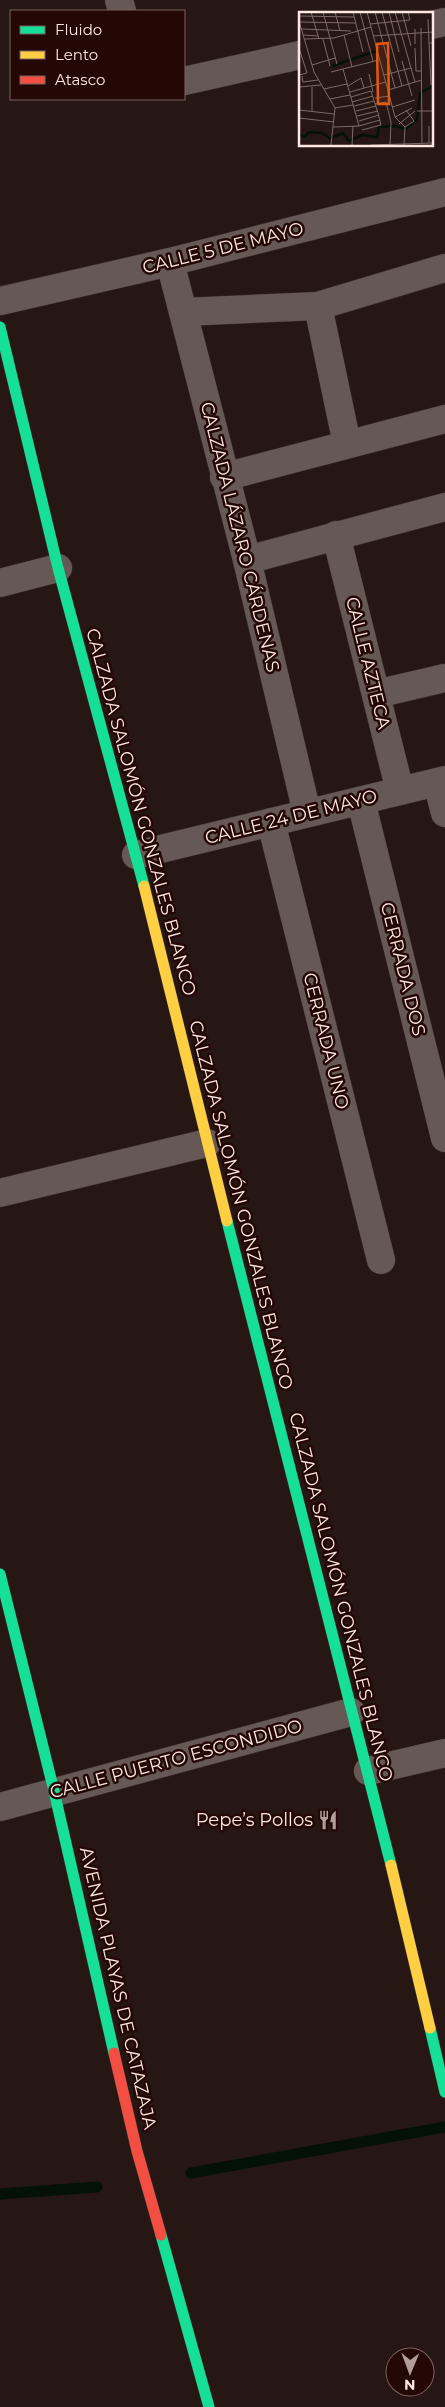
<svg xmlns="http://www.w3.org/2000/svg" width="445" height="2407" font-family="Montserrat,sans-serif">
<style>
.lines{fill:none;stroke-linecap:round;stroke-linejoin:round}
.stream{stroke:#041205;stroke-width:11}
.street-casing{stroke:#3d312f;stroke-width:29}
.fast-casing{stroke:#3d312f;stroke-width:12}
.slow-casing{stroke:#3d312f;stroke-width:12}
.jam-casing{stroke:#3d312f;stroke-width:12}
.street{stroke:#665855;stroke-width:28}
.fast{stroke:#16e098;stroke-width:11}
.slow{stroke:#ffcf43;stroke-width:11}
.jam{stroke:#f24e42;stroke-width:11}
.labels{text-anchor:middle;stroke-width:5;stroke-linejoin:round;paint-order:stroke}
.street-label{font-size:18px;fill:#fde7e3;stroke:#240805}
.poi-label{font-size:18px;fill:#fde7e3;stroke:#240805;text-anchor:end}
.inset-river{fill:none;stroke:#041205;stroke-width:2.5}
.inset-road{fill:none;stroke:#7d6a67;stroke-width:1}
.view{fill:#e8590c;fill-opacity:0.15;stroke:#e8590c;stroke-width:2.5}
.inset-edge{fill:none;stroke:#fde7e3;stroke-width:2.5}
</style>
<rect width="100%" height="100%" fill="#271714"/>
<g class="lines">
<g class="stream">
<polyline points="191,2173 445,2127"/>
<polyline points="0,2194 97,2187"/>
</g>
<defs>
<g id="street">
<polyline points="119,0 122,11"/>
<polyline points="431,25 445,22"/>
<polyline points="184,81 300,55"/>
<polyline points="170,262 247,560 307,813"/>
<polyline points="0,301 170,262 445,192"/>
<polyline points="318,306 347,444"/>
<polyline points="183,312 318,306 445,268"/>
<polyline points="224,477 445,419"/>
<polyline points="336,535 400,791"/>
<polyline points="247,560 445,507"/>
<polyline points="0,583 58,568"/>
<polyline points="376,694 445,678"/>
<polyline points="437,782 445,813"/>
<polyline points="361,801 445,1138"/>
<polyline points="271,822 381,1260"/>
<polyline points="136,855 445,780"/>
<polyline points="0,1193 207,1143"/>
<polyline points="368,1771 445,1753"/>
<polyline points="0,1807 351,1712"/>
</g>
<g id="fast">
<polyline points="0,327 58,568 144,886"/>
<polyline points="227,1221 391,1865"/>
<polyline points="0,1574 54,1791 114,2053"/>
<polyline points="430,2028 445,2092"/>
<polyline points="161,2235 209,2407"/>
</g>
<g id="slow">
<polyline points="144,886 227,1221"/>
<polyline points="391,1865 430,2028"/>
</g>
<polyline id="jam" points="114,2053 137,2151 161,2235"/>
</defs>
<use href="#street" class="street-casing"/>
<use href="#fast" class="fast-casing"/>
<use href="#slow" class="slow-casing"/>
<use href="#jam" class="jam-casing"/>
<use href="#street" class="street"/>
<use href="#fast" class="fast"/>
<use href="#slow" class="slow"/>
<use href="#jam" class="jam"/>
</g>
<defs>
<symbol id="restaurant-bare" viewBox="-9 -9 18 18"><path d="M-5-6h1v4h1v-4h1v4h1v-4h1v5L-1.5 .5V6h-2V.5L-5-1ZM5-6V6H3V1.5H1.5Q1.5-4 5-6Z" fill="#b29e9b" stroke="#240805" stroke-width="2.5" paint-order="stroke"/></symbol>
</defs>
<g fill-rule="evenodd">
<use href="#restaurant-bare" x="314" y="1806" width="28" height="28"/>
</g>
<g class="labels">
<g class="street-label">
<text transform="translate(223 248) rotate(-14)" y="6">CALLE 5 DE MAYO</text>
<text transform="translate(240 537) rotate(76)" y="6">CALZADA LÁZARO CÁRDENAS</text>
<text transform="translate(368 663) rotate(76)" y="6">CALLE AZTECA</text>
<text transform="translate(141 812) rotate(75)" y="6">CALZADA SALOMÓN GONZALES BLANCO</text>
<text transform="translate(291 817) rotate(-14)" y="6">CALLE 24 DE MAYO</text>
<text transform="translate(403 969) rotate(76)" y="6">CERRADA DOS</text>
<text transform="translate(326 1041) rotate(76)" y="6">CERRADA UNO</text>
<text transform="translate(241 1205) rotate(76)" y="6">CALZADA SALOMÓN GONZALES BLANCO</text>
<text transform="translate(341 1597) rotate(76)" y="6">CALZADA SALOMÓN GONZALES BLANCO</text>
<text transform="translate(176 1759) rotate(-15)" y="6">CALLE PUERTO ESCONDIDO</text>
<text transform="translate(118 1988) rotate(77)" y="6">AVENIDA PLAYAS DE CATAZAJA</text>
</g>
<g class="poi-label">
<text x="313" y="1826">Pepe’s Pollos</text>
</g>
</g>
<g transform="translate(299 12)">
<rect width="134" height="134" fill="#271714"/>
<path class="inset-river" d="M 33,54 L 77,39M 0,122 L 5,125 L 10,120 L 23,121 L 31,126 L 44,121 L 50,129 L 63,123 L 78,125 L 80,115 L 96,114 L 107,117 L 118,107 L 121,81 L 134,74"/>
<path class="inset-road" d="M 12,0 L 20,27M 24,0 L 38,52M 36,0 L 41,19M 54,0 L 64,40M 61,0 L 74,49M 68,0 L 96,105 L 106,115 L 105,133M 76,0 L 96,76M 83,0 L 103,74M 90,0 L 100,40M 96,0 L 116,70M 103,0 L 112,34M 0,4 L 55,5M 129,7 L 130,31 L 134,31M 0,9 L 15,60 L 36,96 L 32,133M 0,10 L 57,11M 71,12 L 111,8 L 109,0M 122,16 L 123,131M 3,17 L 52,19M 116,17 L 116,32M 4,23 L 19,24M 45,23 L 53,55M 74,24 L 134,20M 6,27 L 35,26 L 72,15M 24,27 L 31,54M 130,31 L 132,73M 0,36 L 8,61 L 0,63M 116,36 L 117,59 L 123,59M 103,49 L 113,84M 13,53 L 36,46M 44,57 L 60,114M 32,60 L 80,48M 70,62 L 74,80M 85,63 L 112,56M 3,64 L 4,70 L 19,68M 49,74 L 62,66 L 65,76M 0,75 L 22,73M 25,77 L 48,72M 89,78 L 123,68M 51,80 L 87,70M 52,85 L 72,79 L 79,101 L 82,113 L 63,118M 76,86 L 91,84M 31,87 L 51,83M 53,90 L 74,84M 76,92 L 87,90 L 92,110 L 91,133M 55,94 L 75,89M 93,95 L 116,88M 36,96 L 54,93M 0,98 L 35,102M 13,99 L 13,75M 57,99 L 77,94M 118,99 L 134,99M 58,104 L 79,99M 96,105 L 113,96M 0,106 L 35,110M 60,109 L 80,103M 100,112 L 116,99M 34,115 L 60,114 L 81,108M 106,115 L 115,109 L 107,98M 130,131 L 130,114M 53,133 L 54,114M 72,133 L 134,131"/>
<path class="view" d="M 89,31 L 90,92 L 79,92 L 78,32 Z"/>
<rect width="134" height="134" class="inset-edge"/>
</g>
<rect x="10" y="10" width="175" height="90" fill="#240805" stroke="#7b615e"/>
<rect x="20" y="26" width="25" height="8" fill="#16e098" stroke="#7b615e"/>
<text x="55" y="35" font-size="15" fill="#fde7e3">Fluido</text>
<rect x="20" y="51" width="25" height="8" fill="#ffcf43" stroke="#7b615e"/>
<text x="55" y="60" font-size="15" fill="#fde7e3">Lento</text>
<rect x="20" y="76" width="25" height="8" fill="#f24e42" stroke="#7b615e"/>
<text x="55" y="85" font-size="15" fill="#fde7e3">Atasco</text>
<g transform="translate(410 2372) rotate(181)"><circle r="24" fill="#240805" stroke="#7b615e"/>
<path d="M0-4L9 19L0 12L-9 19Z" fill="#b29e9b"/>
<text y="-8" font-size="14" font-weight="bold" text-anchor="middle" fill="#fde7e3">N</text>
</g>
</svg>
